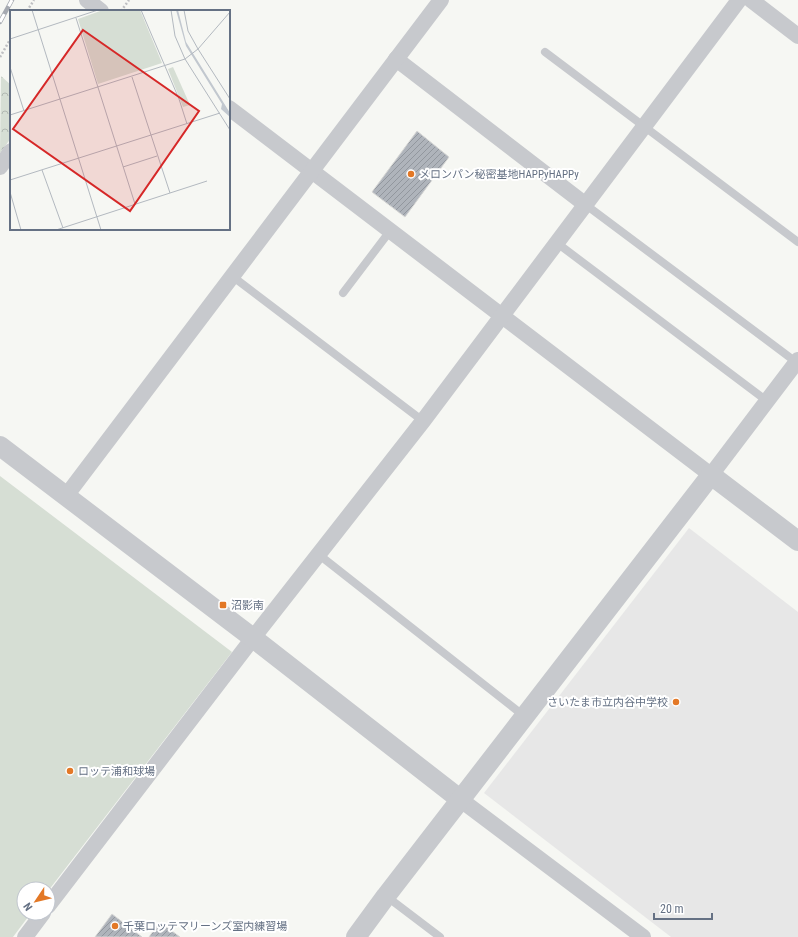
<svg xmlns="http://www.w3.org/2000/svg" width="798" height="937" font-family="'Roboto Condensed','Noto Sans JP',sans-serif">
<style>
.built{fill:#e7e7e7}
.forest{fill:url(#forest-crowns)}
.pitch{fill:#d6ded4}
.building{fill:url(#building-hatch);stroke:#d8d8d6}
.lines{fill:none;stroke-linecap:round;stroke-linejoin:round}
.path{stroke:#bebfc2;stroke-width:2.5;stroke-dasharray:2 2;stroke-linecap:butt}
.service{stroke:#c7c9cd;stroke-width:8}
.minor{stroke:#c7c9cd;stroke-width:16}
.tertiary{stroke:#c7c9cd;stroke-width:20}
.rail-casing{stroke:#a6aab1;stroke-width:4.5}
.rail{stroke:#fff;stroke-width:3;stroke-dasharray:9;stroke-linecap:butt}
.poi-dot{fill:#e37826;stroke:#fff;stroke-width:1.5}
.labels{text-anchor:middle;stroke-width:4;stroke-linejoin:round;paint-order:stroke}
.poi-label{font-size:11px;fill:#657184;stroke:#fff;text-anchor:start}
.inset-road{fill:none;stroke:#b3b9c0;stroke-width:1}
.view{fill:#d62828;fill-opacity:0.15;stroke:#d62828;stroke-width:2}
.inset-edge{fill:none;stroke:#657184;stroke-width:2}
</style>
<defs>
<pattern id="forest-crowns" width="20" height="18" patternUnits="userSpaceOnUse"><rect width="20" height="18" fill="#d6ded4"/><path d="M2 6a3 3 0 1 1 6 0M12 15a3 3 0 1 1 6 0" fill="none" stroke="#b1b8b2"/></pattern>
<pattern id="building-hatch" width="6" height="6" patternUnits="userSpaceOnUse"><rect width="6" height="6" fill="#afb4bb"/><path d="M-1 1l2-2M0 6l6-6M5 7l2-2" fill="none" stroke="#92979e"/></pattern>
</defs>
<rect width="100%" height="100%" fill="#f6f7f3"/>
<polygon class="built" points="689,528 798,612 798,937 671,937 484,793"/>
<polygon class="forest" points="1,76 11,85 11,138 0,153"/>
<polygon class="pitch" points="0,476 232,652 48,891 48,889 24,889 24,913 31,913 13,937 0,937"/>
<g class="building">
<polygon points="417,131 449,157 405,217 372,192"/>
<polygon points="112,914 142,937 95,937"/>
<polygon points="160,922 180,937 149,937"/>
</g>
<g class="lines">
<g class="path">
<polyline points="27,11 34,0"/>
<polyline points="121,11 129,0"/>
<polyline points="0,57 11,38"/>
</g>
<g class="service">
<polyline points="545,52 798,242"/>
<polyline points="586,205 796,362"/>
<polyline points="557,243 767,401"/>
<polyline points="232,276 423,421"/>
<polyline points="343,293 390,231"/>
<polyline points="318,554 524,716"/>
<polyline points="386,896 440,937"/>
</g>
<g class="minor">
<polyline points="87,0 101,11"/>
<polyline points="751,0 798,36"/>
<polyline points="396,59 586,205"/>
<polyline points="229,108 711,475 798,360"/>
<polyline points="0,167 11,151"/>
<polyline points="66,496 441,0"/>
<polyline points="461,800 643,937"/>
<polyline points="48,906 253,638 423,421 739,0"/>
<polyline points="25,937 43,913"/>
</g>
<g class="tertiary">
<polyline points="0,446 253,638 461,800"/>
<polyline points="356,937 386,896 711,475 798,541"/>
</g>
<defs>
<polyline id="rail" points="0,22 12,0"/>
</defs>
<use href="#rail" class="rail-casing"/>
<use href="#rail" class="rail"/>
</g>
<g class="poi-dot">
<circle cx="411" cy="174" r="4"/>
<rect x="219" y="601" width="8" height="8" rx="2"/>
<circle cx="676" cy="702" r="4"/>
<circle cx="70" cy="771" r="4"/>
<circle cx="115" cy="926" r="4"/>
</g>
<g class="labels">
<g class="poi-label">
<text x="419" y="178">メロンパン秘密基地HAPPyHAPPy</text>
<text x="231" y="609">沼影南</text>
<text x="668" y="706" text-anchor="end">さいたま市立内谷中学校</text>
<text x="78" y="775">ロッテ浦和球場</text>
<text x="123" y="930">千葉ロッテマリーンズ室内練習場</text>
</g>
</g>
<g transform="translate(10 10)">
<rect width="220" height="220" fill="#f6f7f3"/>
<path d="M 163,57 L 180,95 L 173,97 L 158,59 Z" fill="#d6ded4"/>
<path d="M 93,0 L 130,0 L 152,53 L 88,74 L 68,9 Z" fill="#d6ded4"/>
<path d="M 166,0 L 168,0 L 176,32 L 220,103 L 220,107 L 211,99 L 212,94 L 176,36 Z" fill="#c2c8cf"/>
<path class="inset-road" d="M 22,0 L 91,220M 131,0 L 169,89 L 177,114M 161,0 L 165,26 L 175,49 L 220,120M 174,0 L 178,21 L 188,39 L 220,89M 66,8 L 125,194M 0,29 L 88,0M 0,57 L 14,101M 122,67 L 160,183M 0,105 L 175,49 L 188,39 L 220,2M 113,157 L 147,146M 32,160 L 53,218M 0,170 L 210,103M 0,182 L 11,220M 46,220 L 197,171"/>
<path class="view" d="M 73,20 L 189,101 L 120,201 L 3,119 Z"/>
<rect width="220" height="220" class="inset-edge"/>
</g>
<g transform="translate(36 901) rotate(235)"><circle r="19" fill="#ffffff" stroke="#c1c6ce"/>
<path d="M0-3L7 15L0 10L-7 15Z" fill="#e37826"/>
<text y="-6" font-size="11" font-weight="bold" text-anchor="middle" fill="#657184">N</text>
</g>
<path d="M654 913v6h58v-6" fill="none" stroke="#657184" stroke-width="2"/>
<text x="660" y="913" font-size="12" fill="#657184" stroke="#ffffff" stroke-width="3" paint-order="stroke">20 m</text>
</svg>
